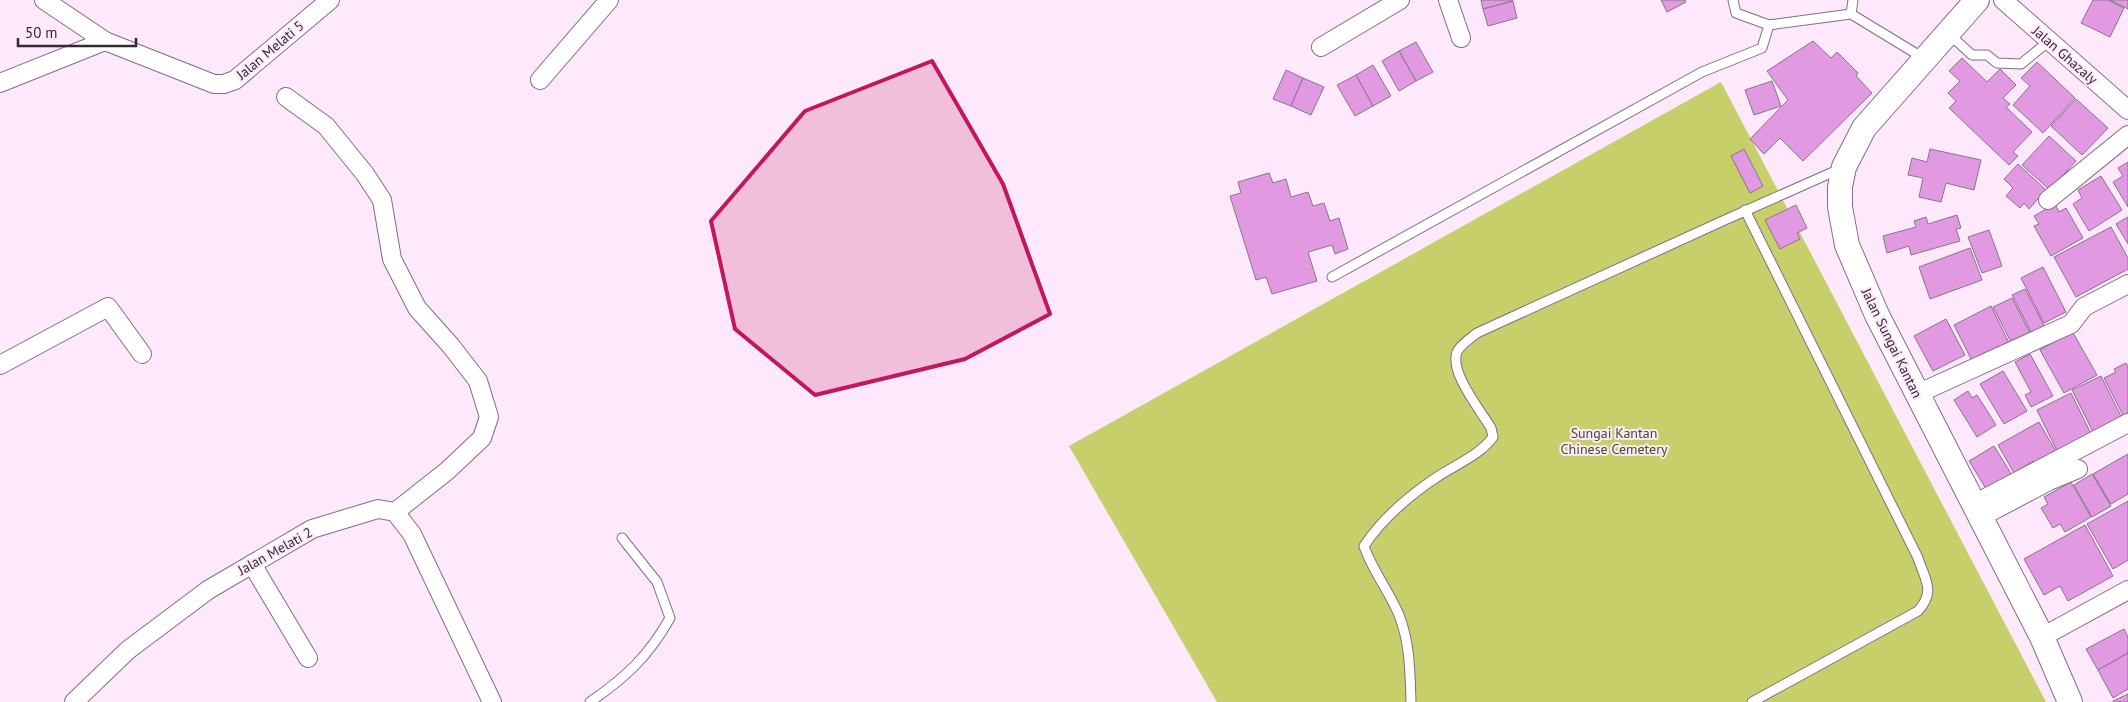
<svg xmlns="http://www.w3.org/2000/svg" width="2128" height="702" font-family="'PT Sans',sans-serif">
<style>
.green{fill:#c7cf6b}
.building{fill:#e19ae2;stroke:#8a738a}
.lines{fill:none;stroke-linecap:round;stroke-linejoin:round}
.service-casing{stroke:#846d84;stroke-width:11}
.minor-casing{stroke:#846d84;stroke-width:20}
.secondary-casing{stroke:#846d84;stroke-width:26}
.service{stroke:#fff;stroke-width:9}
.minor{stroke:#fff;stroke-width:18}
.secondary{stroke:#fff;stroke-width:24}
.marked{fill:#c2185b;fill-opacity:0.2;stroke:#c2185b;stroke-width:4;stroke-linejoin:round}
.labels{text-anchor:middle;stroke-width:4;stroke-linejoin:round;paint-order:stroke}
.street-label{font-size:14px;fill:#332933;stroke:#fde8fc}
.park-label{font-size:14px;fill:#4a4d23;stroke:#fde8fc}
</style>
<rect width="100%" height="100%" fill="#fde8fc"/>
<polygon class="green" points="1721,82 2046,702 1217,702 1069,446"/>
<g class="building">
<polygon points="1481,0 1512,0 1513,1 1483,9"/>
<polygon points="1661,0 1685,0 1686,2 1667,12"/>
<polygon points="2093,0 2108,0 2124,8 2110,37 2081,23"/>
<polygon points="2110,0 2128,0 2128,9"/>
<polygon points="1513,1 1517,18 1488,26 1483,9"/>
<polygon points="1813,41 1831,58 1837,52 1858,73 1856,76 1872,93 1803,161 1780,138 1764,154 1750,139 1788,100 1767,71"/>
<polygon points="1416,42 1433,72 1416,81 1399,51"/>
<polygon points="1399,51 1416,81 1399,91 1382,61"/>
<polygon points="1962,58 1987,82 2000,69 2016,85 2003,98 2010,104 2006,107 2032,132 2013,152 2018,156 2009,165 1949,108 1956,101 1948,93 1960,81 1949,71"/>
<polygon points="2037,62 2075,98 2043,133 2013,105 2030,86 2021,78"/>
<polygon points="1373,65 1391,96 1373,106 1356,75"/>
<polygon points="1286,70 1303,78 1291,106 1273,99"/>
<polygon points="1356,75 1373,106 1355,116 1337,85"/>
<polygon points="1303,78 1324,87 1311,115 1291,106"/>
<polygon points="1772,81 1781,106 1754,115 1745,90"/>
<polygon points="2076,99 2108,128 2082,155 2051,126"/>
<polygon points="2049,136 2076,161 2050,190 2022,165"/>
<polygon points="1744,149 1763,186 1750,193 1731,156"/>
<polygon points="1930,149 1981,160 1974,190 1946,183 1941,202 1919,197 1923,178 1908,175 1912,158 1927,162"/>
<polygon points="2128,162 2128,207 2113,182 2123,176 2118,168"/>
<polygon points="2018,164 2046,190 2029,209 2024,203 2020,208 2006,196 2013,188 2004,179"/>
<polygon points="1269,173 1273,183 1286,179 1291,197 1308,192 1313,206 1324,203 1330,221 1339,218 1348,249 1335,254 1332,245 1308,252 1317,281 1272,294 1266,277 1256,280 1230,196 1241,193 1238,182"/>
<polygon points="2101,176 2122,210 2089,231 2073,204 2082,198 2078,190"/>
<polygon points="2055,204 2059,212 2066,208 2083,238 2051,256 2034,226 2039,224 2034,216"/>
<polygon points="1796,205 1807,228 1797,233 1800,239 1780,249 1765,220"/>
<polygon points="1957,215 1961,228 1956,229 1960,241 1911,255 1909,246 1887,253 1883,236 1916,227 1914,221 1926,217 1928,224"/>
<polygon points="2128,217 2128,244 2116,224"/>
<polygon points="2111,227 2128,258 2128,269 2076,297 2054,257"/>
<polygon points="1989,230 2002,266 1982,273 1968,237"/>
<polygon points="1970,248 1982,280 1930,299 1919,267"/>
<polygon points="2043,267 2066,312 2044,323 2021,278"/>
<polygon points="2025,289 2047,331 2034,338 2012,295"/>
<polygon points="2012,298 2030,333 2011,342 1993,307"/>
<polygon points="1991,306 2009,343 1972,361 1954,325"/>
<polygon points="1946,319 1965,355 1933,371 1914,336"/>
<polygon points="2072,331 2097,375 2064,393 2040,350"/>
<polygon points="2030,354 2053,396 2031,407 2025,395 2031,392 2015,362"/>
<polygon points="2126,363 2128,367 2128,417 2125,419 2104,378 2116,372 2114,369"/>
<polygon points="2003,371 2027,411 2004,424 1980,384"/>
<polygon points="2101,376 2124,422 2095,436 2072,390"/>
<polygon points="1968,391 1972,398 1977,395 1996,425 1977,437 1954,400"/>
<polygon points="2071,393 2093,438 2059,455 2037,410"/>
<polygon points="2039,422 2059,457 2038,469 2033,461 2014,473 1998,445"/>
<polygon points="1994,446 2015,480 1990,495 1969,461"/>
<polygon points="2128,454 2128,494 2111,504 2093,474"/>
<polygon points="2092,474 2111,506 2092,517 2074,485"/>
<polygon points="2071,482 2091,517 2065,532 2060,524 2053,528 2041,508 2048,504 2044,497"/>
<polygon points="2128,501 2128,560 2113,569 2087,524"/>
<polygon points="2085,525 2113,576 2068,601 2060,586 2044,595 2024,559"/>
<polygon points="2124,629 2128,637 2128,653 2098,670 2086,649"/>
<polygon points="2128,653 2128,689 2113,698 2098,670"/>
<polygon points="2128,694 2128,702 2113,702 2113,701"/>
</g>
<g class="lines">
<defs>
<g id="service">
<polyline points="1733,0 1736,13 1769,25 1851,14 1925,59"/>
<polyline points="1851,14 1853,0"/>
<polyline points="1949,34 1972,55 1987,55 1997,63 2021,64 2049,41"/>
<path d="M 1745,210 L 1918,558 C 1925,580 1936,591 1918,611 L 1752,702"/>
<polyline points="1332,277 1702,72 1762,48 1769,25"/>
<path d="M 590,702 C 626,677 648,657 670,618 L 657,582 L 622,538"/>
<path d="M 1411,702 C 1410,672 1410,643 1399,615 C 1389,591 1372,570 1364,546 C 1382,519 1410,495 1437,477 C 1455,465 1480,455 1493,437 L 1491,428 C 1481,411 1449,372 1457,352 C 1460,345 1471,338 1477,333 L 1727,219 L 1842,168"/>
</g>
<g id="minor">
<polyline points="44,0 105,41 214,84 224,84 235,80 330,0"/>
<polyline points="1448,0 1461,38"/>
<polyline points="2003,0 2128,110"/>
<polyline points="1321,47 1400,0"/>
<polyline points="540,80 609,0"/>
<polyline points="0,83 105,41"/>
<polyline points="286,97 326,126 365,174 382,200 392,259 417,308 451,346 478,381 489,417 482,438 447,471 395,512"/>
<polyline points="2048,200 2128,135"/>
<polyline points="0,365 108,307 142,354"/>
<polyline points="1917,394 2071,324 2084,307 2128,284"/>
<polyline points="1974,504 2128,423"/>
<polyline points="1981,517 2049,481 2078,469"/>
<polyline points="252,564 308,658"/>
<polyline points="2042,637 2128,590"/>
<polyline points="74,702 128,650 208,590 312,529 378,509 395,512 412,534 492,702"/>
</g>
<polyline id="secondary" points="1977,0 1864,128 1844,167 1840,187 1840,207 1847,245 1877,315 2042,637 2070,702"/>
</defs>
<use href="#service" class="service-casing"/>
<use href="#minor" class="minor-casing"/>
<use href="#secondary" class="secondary-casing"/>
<use href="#service" class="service"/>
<use href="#minor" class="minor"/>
<use href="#secondary" class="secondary"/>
</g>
<path class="marked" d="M 932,61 L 1003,184 L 1050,314 L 965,359 L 815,395 L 735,329 L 711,221 L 805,111 Z"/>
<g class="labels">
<g class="street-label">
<text transform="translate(270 50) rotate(-40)" y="5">Jalan Melati 5</text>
<text transform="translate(2065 55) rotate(41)" y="5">Jalan Ghazaly</text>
<text transform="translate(1892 343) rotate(64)" y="5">Jalan Sungai Kantan</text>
<text transform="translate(275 551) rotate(-29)" y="5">Jalan Melati 2</text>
</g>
<g class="park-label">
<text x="1614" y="438">Sungai Kantan<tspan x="1614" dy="16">Chinese Cemetery</tspan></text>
</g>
</g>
<path d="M18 38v8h118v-8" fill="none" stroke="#332933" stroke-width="2.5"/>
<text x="25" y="38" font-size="15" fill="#332933" stroke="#fde8fc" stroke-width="4" paint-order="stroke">50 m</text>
</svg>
